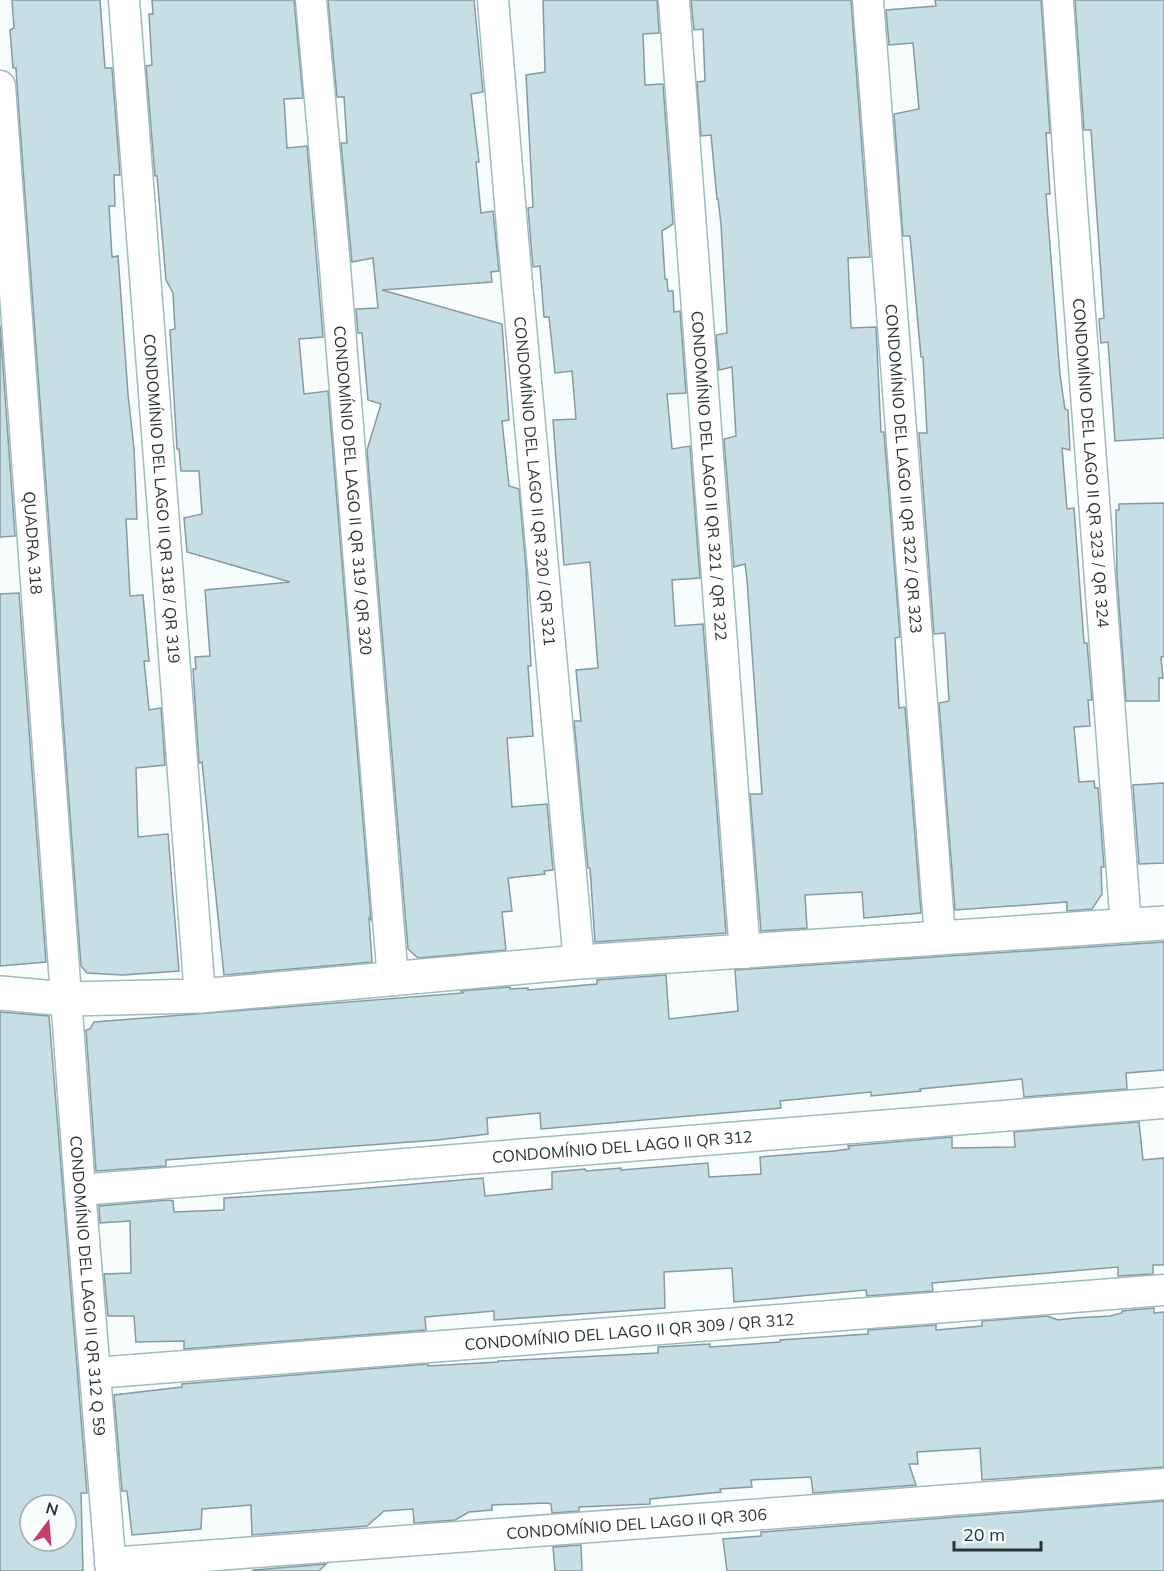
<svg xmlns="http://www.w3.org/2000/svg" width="1164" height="1571" font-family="Mulish,sans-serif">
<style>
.building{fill:#c6dfe5;stroke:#849ba1;stroke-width:1.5;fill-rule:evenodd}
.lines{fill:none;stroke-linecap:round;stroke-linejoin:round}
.street-casing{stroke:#a1babf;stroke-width:33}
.secondary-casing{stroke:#a1babf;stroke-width:36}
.street{stroke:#fff;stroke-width:30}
.secondary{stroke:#fff;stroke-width:33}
.labels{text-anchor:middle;stroke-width:6;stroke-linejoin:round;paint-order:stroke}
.street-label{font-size:16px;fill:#2a3336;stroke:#f7fcfd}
</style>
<rect width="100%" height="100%" fill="#f7fcfd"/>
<g class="building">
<polygon points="12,0 100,0 105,68 112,68 120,175 114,175 115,206 109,206 112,257 118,256 128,394 134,449 137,519 126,519 130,596 143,595 149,661 144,661 149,710 161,708 165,765 136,768 138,837 168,834 179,971 123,975 87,973 81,966 17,85 16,68 13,68 10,30 14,28"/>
<polygon points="152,0 294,0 303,98 284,99 287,148 307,146 323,337 299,339 304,394 328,391 371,920 369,918 372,962 224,975 202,762 199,763 193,669 196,669 195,657 210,656 205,590 290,582 187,552 184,518 202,514 199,471 181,471 179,449 177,449 170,330 175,329 173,293 166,280 157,176 155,176 146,66 152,65 149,14 153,14"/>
<polygon points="328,0 474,0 483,92 471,94 479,162 476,162 481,213 493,211 499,271 491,272 492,282 382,290 502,324 509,420 502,421 509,486 519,489 526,568 531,666 528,666 533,736 507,738 512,807 547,804 553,870 544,871 545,874 508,878 512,911 502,912 506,950 418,958 408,949 367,450 381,404 368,400 362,333 358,333 356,309 378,308 373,258 352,262 341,143 347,143 344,97 337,97"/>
<polygon points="543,0 657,0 659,33 643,34 645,85 663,84 673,224 662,231 665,279 667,279 668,291 673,291 674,312 680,311 686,393 667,394 672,449 690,446 700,578 672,580 675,626 703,624 726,933 595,942 590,868 588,868 574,721 581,721 576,670 598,668 590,562 564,565 553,420 576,419 572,371 555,373 549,317 544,317 540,266 533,267 528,208 533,207 526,75 545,72"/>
<polygon points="691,0 851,0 870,257 848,258 851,328 876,327 881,432 884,432 900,637 895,638 899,708 905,707 921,913 864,918 862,892 805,895 807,928 761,931 750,794 762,794 747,580 745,564 734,567 724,439 736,436 732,367 719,370 716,335 727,333 721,224 718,199 717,199 711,135 701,136 697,82 705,81 703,29 694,30"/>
<polygon points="935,0 1041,0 1050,133 1046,133 1050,194 1046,194 1060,375 1065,409 1068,410 1070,450 1062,448 1067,509 1074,508 1084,643 1087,643 1092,700 1088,700 1090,726 1074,727 1079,782 1094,781 1095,788 1098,788 1104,867 1101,867 1102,894 1092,909 1067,911 1067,902 955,910 939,703 949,701 945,633 934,634 919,433 927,433 923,357 921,357 910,236 903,236 894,114 919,109 913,43 889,45 886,10 936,6"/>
<polygon points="1075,0 1164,0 1164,438 1115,441 1108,342 1101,343 1099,319 1104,318 1091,130 1084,130"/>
<polygon points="0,325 15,536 0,537"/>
<polygon points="1164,503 1164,657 1161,657 1163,678 1159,678 1159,701 1126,701 1117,577 1116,510 1119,510 1119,504"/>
<polygon points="19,593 46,962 0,966 0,594"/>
<polygon points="1164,783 1164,863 1139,864 1133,785"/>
<polygon points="1164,942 1164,1070 1126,1073 1127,1089 1024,1097 1022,1079 920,1089 921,1091 871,1096 871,1092 780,1101 781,1108 541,1129 540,1113 487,1118 488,1134 437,1140 166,1160 166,1166 96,1171 86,1030 90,1029 94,1022 463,993 461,991 510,987 510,989 528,988 528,990 597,984 597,980 666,975 669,1019 738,1011 735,970"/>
<path d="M 0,1012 L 49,1016 L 87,1493 L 81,1493 L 83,1571 L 0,1571 ZM 30,1505 L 66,1505 L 66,1541 L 30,1541 Z"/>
<polygon points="1139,1122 1143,1160 1164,1158 1164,1265 1153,1265 1153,1274 1118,1276 1118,1267 932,1283 933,1291 867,1296 866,1290 734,1302 732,1268 664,1272 665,1308 494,1320 494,1311 425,1317 426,1330 184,1349 184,1341 136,1342 134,1316 108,1316 104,1274 131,1273 130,1221 100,1223 99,1206 168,1200 173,1201 174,1212 224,1210 224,1198 346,1190 483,1178 485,1196 552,1189 552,1172 585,1169 586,1171 621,1168 621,1170 708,1163 709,1177 761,1174 760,1157 834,1151 849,1149 848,1146 952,1137 952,1148 1015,1147 1014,1132"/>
<polygon points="1154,1308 1154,1313 1164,1312 1164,1467 982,1480 980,1448 917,1452 918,1464 909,1464 916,1485 813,1493 811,1477 751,1480 752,1487 720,1489 721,1492 650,1499 650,1504 579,1507 579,1511 552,1513 551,1504 547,1503 492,1505 492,1510 469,1512 455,1520 414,1523 413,1509 384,1511 367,1526 252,1535 251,1505 202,1509 201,1529 132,1535 127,1491 122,1491 114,1395 182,1387 182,1384 428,1364 428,1366 498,1362 498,1361 658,1353 658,1347 710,1344 710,1347 780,1342 780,1340 868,1334 868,1330 936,1325 936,1330 982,1326 982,1321 1047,1316 1058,1320 1075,1318 1110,1316 1122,1313 1122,1311"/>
<polygon points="1164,1501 1164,1571 727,1571 723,1539 761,1536 761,1532"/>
<polygon points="581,1545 582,1571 555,1571 553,1547"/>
<polygon points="326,1564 319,1571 254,1571 253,1570"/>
</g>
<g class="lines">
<defs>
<g id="street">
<path id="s1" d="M 124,0 L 200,996"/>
<path id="s2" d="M 311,0 L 334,255 L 393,980"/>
<path id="s3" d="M 493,0 L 513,239 L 579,962"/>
<path id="s4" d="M 674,0 L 745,953"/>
<path id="s5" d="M 868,0 L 940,937"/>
<path id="s6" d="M 1058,0 L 1071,194 L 1126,926"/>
<path id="s7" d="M 0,86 L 80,1190 L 111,1571"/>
<path id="s8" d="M 80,1190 L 1164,1103"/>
<path id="s9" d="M 95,1373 L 1164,1290"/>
<path id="s10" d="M 110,1563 L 1164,1484"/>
</g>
<polyline id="secondary" points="0,993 67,999 200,996 579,962 1164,923"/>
</defs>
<use href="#street" class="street-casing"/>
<use href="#secondary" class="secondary-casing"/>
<use href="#street" class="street"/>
<use href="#secondary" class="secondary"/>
</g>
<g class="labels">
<g class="street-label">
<text dy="6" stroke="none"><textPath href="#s6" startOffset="464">CONDOMÍNIO DEL LAGO II QR 323 / QR 324</textPath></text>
<text dy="6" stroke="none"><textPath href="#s5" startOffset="470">CONDOMÍNIO DEL LAGO II QR 322 / QR 323</textPath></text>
<text dy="6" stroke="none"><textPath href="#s4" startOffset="477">CONDOMÍNIO DEL LAGO II QR 321 / QR 322</textPath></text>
<text dy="6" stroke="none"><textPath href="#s3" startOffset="483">CONDOMÍNIO DEL LAGO II QR 320 / QR 321</textPath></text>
<text dy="6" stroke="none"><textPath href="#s2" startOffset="492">CONDOMÍNIO DEL LAGO II QR 319 / QR 320</textPath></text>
<text dy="6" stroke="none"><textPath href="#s1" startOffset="500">CONDOMÍNIO DEL LAGO II QR 318 / QR 319</textPath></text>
<text dy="6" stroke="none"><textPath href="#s7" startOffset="458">QUADRA 318</textPath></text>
<text dy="6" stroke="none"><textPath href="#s8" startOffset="544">CONDOMÍNIO DEL LAGO II QR 312</textPath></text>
<text dy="6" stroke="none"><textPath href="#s7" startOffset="1203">CONDOMÍNIO DEL LAGO II QR 312 Q 59</textPath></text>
<text dy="6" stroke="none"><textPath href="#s9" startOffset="536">CONDOMÍNIO DEL LAGO II QR 309 / QR 312</textPath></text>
<text dy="6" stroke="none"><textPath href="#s10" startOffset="528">CONDOMÍNIO DEL LAGO II QR 306</textPath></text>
</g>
</g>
<g transform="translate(48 1523) rotate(16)"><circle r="28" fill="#f7fcfd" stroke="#a5acad" stroke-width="1.5"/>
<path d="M0-4.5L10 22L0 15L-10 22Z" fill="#c83c6d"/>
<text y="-9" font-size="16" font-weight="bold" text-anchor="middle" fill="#2a3336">N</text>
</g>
<path d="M954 1541v9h87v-9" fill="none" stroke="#2a3336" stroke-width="3"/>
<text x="963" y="1541" font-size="18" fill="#2a3336" stroke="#f7fcfd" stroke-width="4.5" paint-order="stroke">20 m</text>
</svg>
